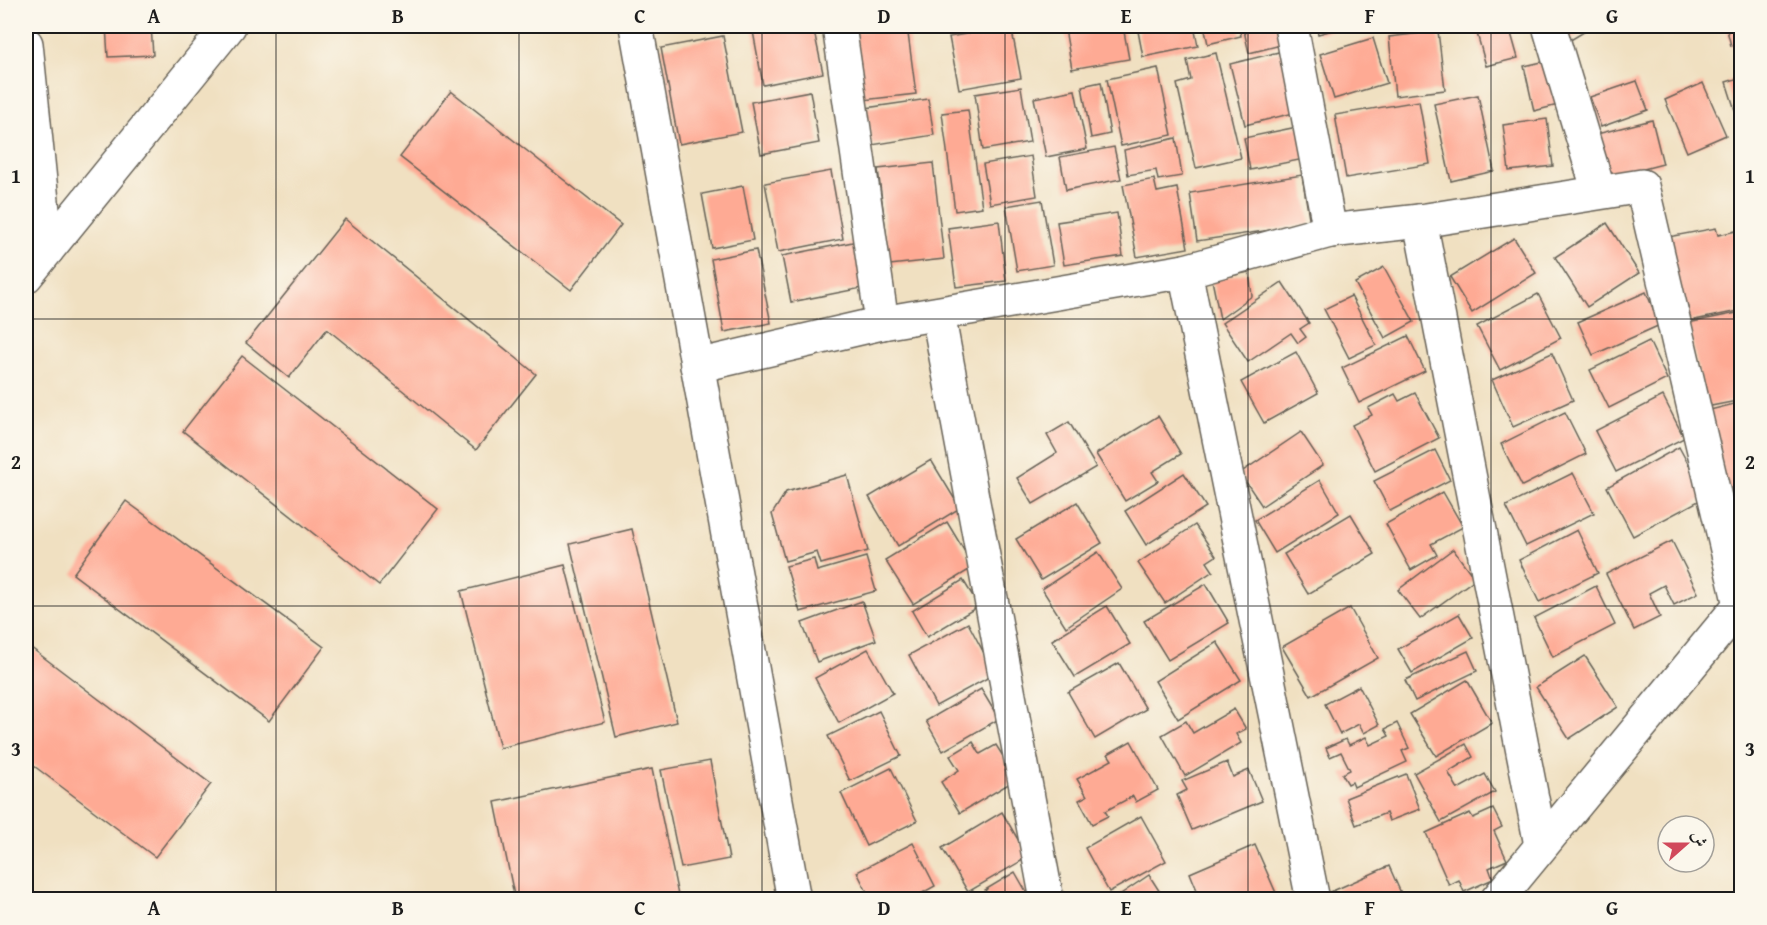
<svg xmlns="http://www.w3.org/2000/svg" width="1767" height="925" font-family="'Gentium Book Plus',Amiri,serif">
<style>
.building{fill:#feaa94}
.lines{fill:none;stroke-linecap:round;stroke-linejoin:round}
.minor-casing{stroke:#666156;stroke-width:36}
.minor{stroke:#fff;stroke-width:33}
.grid{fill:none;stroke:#1c1c1c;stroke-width:1.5;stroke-opacity:0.55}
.neatline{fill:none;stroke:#1c1c1c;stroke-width:2}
.grid-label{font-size:20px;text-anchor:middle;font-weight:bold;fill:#1c1c1c}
</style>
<rect width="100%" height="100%" fill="#fbf7ec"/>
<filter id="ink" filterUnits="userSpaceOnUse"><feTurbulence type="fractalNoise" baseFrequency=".0167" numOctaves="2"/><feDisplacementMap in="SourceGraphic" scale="12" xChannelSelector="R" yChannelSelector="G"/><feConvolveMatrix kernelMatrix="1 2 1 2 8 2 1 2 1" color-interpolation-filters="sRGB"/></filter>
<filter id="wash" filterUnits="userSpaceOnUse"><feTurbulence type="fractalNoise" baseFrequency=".008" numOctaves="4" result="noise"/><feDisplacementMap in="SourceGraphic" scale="24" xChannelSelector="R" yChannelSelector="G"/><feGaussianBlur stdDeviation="1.35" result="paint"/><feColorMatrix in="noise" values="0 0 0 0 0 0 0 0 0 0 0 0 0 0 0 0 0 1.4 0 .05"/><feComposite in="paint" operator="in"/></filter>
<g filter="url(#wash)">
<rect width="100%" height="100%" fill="#f0e0c1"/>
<g id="blocks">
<g class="building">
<polygon points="106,26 151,26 153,55 108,57"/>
<polygon points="752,26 813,26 823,73 763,85"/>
<polygon points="907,26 916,94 863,100 855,32"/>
<polygon points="1011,26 1021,78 959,89 949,37"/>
<polygon points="1086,26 1123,26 1129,59 1072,69 1065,29"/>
<polygon points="1137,26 1194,26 1198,46 1143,57"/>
<polygon points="1204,26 1239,26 1241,36 1208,44"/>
<polygon points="1243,26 1285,26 1289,43 1249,53"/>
<polygon points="1316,26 1348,26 1318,34"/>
<polygon points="1383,26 1418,26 1418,27 1384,32"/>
<polygon points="1475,26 1509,26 1518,58 1486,66"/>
<polygon points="1561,26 1594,26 1569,41"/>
<polygon points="1726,26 1742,26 1742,44 1731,46"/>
<polygon points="1438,31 1445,90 1395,96 1389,37"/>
<polygon points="723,36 742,132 679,144 661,48"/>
<polygon points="1373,38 1387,83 1334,99 1320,54"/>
<polygon points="1287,50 1302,111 1245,125 1230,64"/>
<polygon points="1216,53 1241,158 1196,168 1177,84 1191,80 1187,60"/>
<polygon points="1551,60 1562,104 1534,111 1524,66"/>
<polygon points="1158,68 1172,135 1121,146 1107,79"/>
<polygon points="1742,77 1742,129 1741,129 1726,82"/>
<polygon points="1637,81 1648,110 1601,127 1590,97"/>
<polygon points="1101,82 1110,134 1091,138 1082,86"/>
<polygon points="1703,83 1726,135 1687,152 1665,100"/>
<polygon points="1021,87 1030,142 983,150 975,94"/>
<polygon points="1075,90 1087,149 1046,157 1034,98"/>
<polygon points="451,91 621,225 571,290 400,157"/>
<polygon points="810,91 819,143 761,154 751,102"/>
<polygon points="1478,95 1494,171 1451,181 1434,104"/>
<polygon points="928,99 934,135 872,145 866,108"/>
<polygon points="1419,101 1430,164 1346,178 1335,115"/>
<polygon points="968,110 982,207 955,211 942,113"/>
<polygon points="1547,119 1553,166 1509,171 1503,125"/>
<polygon points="1652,120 1663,164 1605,179 1593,135"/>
<polygon points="1302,126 1309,158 1250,170 1244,138"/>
<polygon points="1176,138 1182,176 1158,180 1156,170 1128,175 1124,150"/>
<polygon points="1114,147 1121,179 1066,190 1060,157"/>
<polygon points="1031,156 1037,196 990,204 983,164"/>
<polygon points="933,163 944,259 890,265 878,169"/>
<polygon points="831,171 843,239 778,252 765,183"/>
<polygon points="1302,175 1310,224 1197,241 1190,193"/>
<polygon points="1154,179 1157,192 1177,188 1188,248 1137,257 1123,185"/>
<polygon points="743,186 753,240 712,248 702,194"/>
<polygon points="1042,200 1053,265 1017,271 1006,206"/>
<polygon points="1117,213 1123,256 1064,265 1057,222"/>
<polygon points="345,219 536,374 476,450 327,329 289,378 246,343"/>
<polygon points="999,221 1006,281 956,287 948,228"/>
<polygon points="1607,223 1639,273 1587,307 1555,257"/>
<polygon points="1716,228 1718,235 1736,231 1742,255 1742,303 1736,304 1738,311 1685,322 1668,237"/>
<polygon points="1514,238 1536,273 1472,313 1450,277"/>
<polygon points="858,241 867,287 791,302 782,256"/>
<polygon points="756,250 771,323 724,332 711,259"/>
<polygon points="1384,267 1414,322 1385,338 1355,283"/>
<polygon points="1249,272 1252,296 1220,319 1212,280"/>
<polygon points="1282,282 1309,323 1300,329 1306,337 1298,343 1291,333 1248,362 1222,323"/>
<polygon points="1646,292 1660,325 1593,355 1578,322"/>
<polygon points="1538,294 1561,338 1500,370 1477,326"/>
<polygon points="1351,296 1376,345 1349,358 1324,309"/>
<polygon points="1737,313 1738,320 1742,320 1742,400 1706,407 1688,323"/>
<polygon points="1408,336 1425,371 1359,403 1342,368"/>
<polygon points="1649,341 1667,379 1609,408 1590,370"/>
<polygon points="1296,352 1318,393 1264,423 1241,382"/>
<polygon points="1552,353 1573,400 1513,427 1492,380"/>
<polygon points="242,356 438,509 379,585 183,431"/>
<polygon points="1415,393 1439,438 1375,471 1352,425 1372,415 1368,408 1395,394 1399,401"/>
<polygon points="1663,396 1684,438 1616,472 1595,431"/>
<polygon points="1742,402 1742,513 1728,516 1702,412"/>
<polygon points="1565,412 1586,454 1522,486 1501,444"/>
<polygon points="1158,416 1181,454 1152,472 1158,481 1125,501 1096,454"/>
<polygon points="1069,422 1096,467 1033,504 1017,478 1057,453 1047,435"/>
<polygon points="1301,432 1323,465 1262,506 1240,473"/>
<polygon points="1679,447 1706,497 1633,536 1607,487"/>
<polygon points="1435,450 1450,480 1390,511 1374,481"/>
<polygon points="931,460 960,508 898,546 869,497"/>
<polygon points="1184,473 1206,507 1146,545 1125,511"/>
<polygon points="1573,473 1594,513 1526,546 1506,506"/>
<polygon points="847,475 868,551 821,564 817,552 785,561 772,514 786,492"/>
<polygon points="1320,480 1339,513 1275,553 1255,520"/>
<polygon points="1443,492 1463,527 1431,544 1437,555 1411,570 1386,524"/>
<polygon points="126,501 324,647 269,721 73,574"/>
<polygon points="1077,502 1102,543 1041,580 1016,539"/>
<polygon points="1351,514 1375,554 1308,594 1284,554"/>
<polygon points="947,522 974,567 913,604 885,560"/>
<polygon points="1195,525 1216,556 1207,562 1213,571 1165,603 1138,563"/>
<polygon points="632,529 677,722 616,737 570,544"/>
<polygon points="1577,530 1598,573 1539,602 1519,560"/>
<polygon points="1672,541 1698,593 1674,605 1664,585 1649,593 1660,617 1634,630 1606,574"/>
<polygon points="1453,549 1475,579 1420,619 1398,590"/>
<polygon points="1098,552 1122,589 1066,627 1042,589"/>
<polygon points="866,557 876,591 800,612 786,566 814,559 817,571"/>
<polygon points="565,565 605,722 500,748 461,591"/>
<polygon points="963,580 979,606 927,637 912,611"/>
<polygon points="1206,584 1229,623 1168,660 1144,621"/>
<polygon points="1596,586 1615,625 1553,657 1534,618"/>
<polygon points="862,601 876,640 817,662 802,623"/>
<polygon points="1107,606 1130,644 1075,677 1052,640"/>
<polygon points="1350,608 1378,658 1311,696 1282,647"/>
<polygon points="1459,614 1473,638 1412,673 1398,649"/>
<polygon points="968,623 995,674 936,706 909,655"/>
<polygon points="1217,642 1241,680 1178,719 1155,681"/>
<polygon points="26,644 211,784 155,857 26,760"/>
<polygon points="868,649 893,693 839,723 815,678"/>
<polygon points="1468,651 1477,671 1415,701 1405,680"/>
<polygon points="1585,656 1618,707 1569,739 1536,687"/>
<polygon points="1119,663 1146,709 1095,739 1068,692"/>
<polygon points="1467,680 1492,723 1436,756 1410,714"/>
<polygon points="1359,686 1379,725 1364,733 1359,724 1340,734 1325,704"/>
<polygon points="981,689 999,719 943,751 926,721"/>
<polygon points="1234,709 1246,729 1236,734 1241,743 1185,776 1162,735 1186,721 1193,733"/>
<polygon points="879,711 901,756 850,781 828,736"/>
<polygon points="1397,723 1409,748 1402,751 1407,762 1354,787 1352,782 1348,784 1342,774 1350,770 1341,752 1330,757 1326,748 1346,739 1349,745 1366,737 1370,745 1389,736 1385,729"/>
<polygon points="1131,741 1158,790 1136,802 1133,796 1105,811 1108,816 1092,824 1079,800 1087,796 1077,779 1112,760 1108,754"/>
<polygon points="973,742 980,754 996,745 1017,779 960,813 941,782 959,770 950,756"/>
<polygon points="1466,744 1473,757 1448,772 1458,789 1485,774 1495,792 1441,822 1414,773"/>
<polygon points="710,761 729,859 681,868 661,770"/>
<polygon points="1227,762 1233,777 1249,770 1262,801 1192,830 1177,795 1187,790 1182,781"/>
<polygon points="891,768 917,821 866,846 841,793"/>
<polygon points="652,769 679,900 515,900 495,802"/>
<polygon points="1406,774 1420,809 1389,821 1386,813 1356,825 1346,798"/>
<polygon points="1493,809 1502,827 1494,831 1507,860 1489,868 1493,879 1464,892 1459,880 1449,885 1426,833 1470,813 1473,818"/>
<polygon points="1002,812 1028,857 968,892 942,848"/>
<polygon points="1141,816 1166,861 1109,892 1085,848"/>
<polygon points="913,843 935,886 910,900 871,900 857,872"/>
<polygon points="1255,845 1276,893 1261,900 1201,900 1190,873"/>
<polygon points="1389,866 1404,900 1328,900 1326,894"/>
<polygon points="1015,872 1031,900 991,900 985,890"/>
<polygon points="1149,875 1165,900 1112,900"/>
</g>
</g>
</g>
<g filter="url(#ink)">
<use href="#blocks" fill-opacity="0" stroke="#666156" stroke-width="1.5"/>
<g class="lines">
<defs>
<g id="minor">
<polyline points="636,26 794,900"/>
<polyline points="839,26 882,323"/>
<polyline points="1291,26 1330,231"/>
<polyline points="1549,26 1599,192"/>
<polyline points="26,44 47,250"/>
<polyline points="1420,221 1541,845"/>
<polyline points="1185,271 1313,900"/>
<polyline points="26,276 229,26"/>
<polyline points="938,314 1047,900"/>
<polyline points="697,366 882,323 1185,271 1330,231 1420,221 1642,186 1740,605 1497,900"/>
</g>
</defs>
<use href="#minor" class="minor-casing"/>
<use href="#minor" class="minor"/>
</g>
</g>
<path class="grid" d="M 276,26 L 276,900M 519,26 L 519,900M 762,26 L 762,900M 1005,26 L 1005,900M 1248,26 L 1248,900M 1491,26 L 1491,900M 26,319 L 1742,319M 26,606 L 1742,606"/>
<rect width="1767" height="925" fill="none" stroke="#fbf7ec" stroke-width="66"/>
<g transform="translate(1686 844) rotate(69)"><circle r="28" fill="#fbf7ec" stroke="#a29f99" stroke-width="1.5"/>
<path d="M0-4.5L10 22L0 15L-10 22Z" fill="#d1495b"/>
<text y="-9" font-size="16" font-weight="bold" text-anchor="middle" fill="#1c1c1c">ش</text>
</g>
<rect x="33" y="33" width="1701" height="859" class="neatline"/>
<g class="grid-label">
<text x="154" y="23">A</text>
<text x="398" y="23">B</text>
<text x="640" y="23">C</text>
<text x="884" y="23">D</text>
<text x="1126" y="23">E</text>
<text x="1370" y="23">F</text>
<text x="1612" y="23">G</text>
<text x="16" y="183">1</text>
<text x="1750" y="183">1</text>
<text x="16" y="469">2</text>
<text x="1750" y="469">2</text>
<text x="16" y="756">3</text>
<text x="1750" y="756">3</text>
<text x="154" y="915">A</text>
<text x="398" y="915">B</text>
<text x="640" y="915">C</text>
<text x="884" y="915">D</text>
<text x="1126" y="915">E</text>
<text x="1370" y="915">F</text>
<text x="1612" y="915">G</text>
</g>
</svg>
